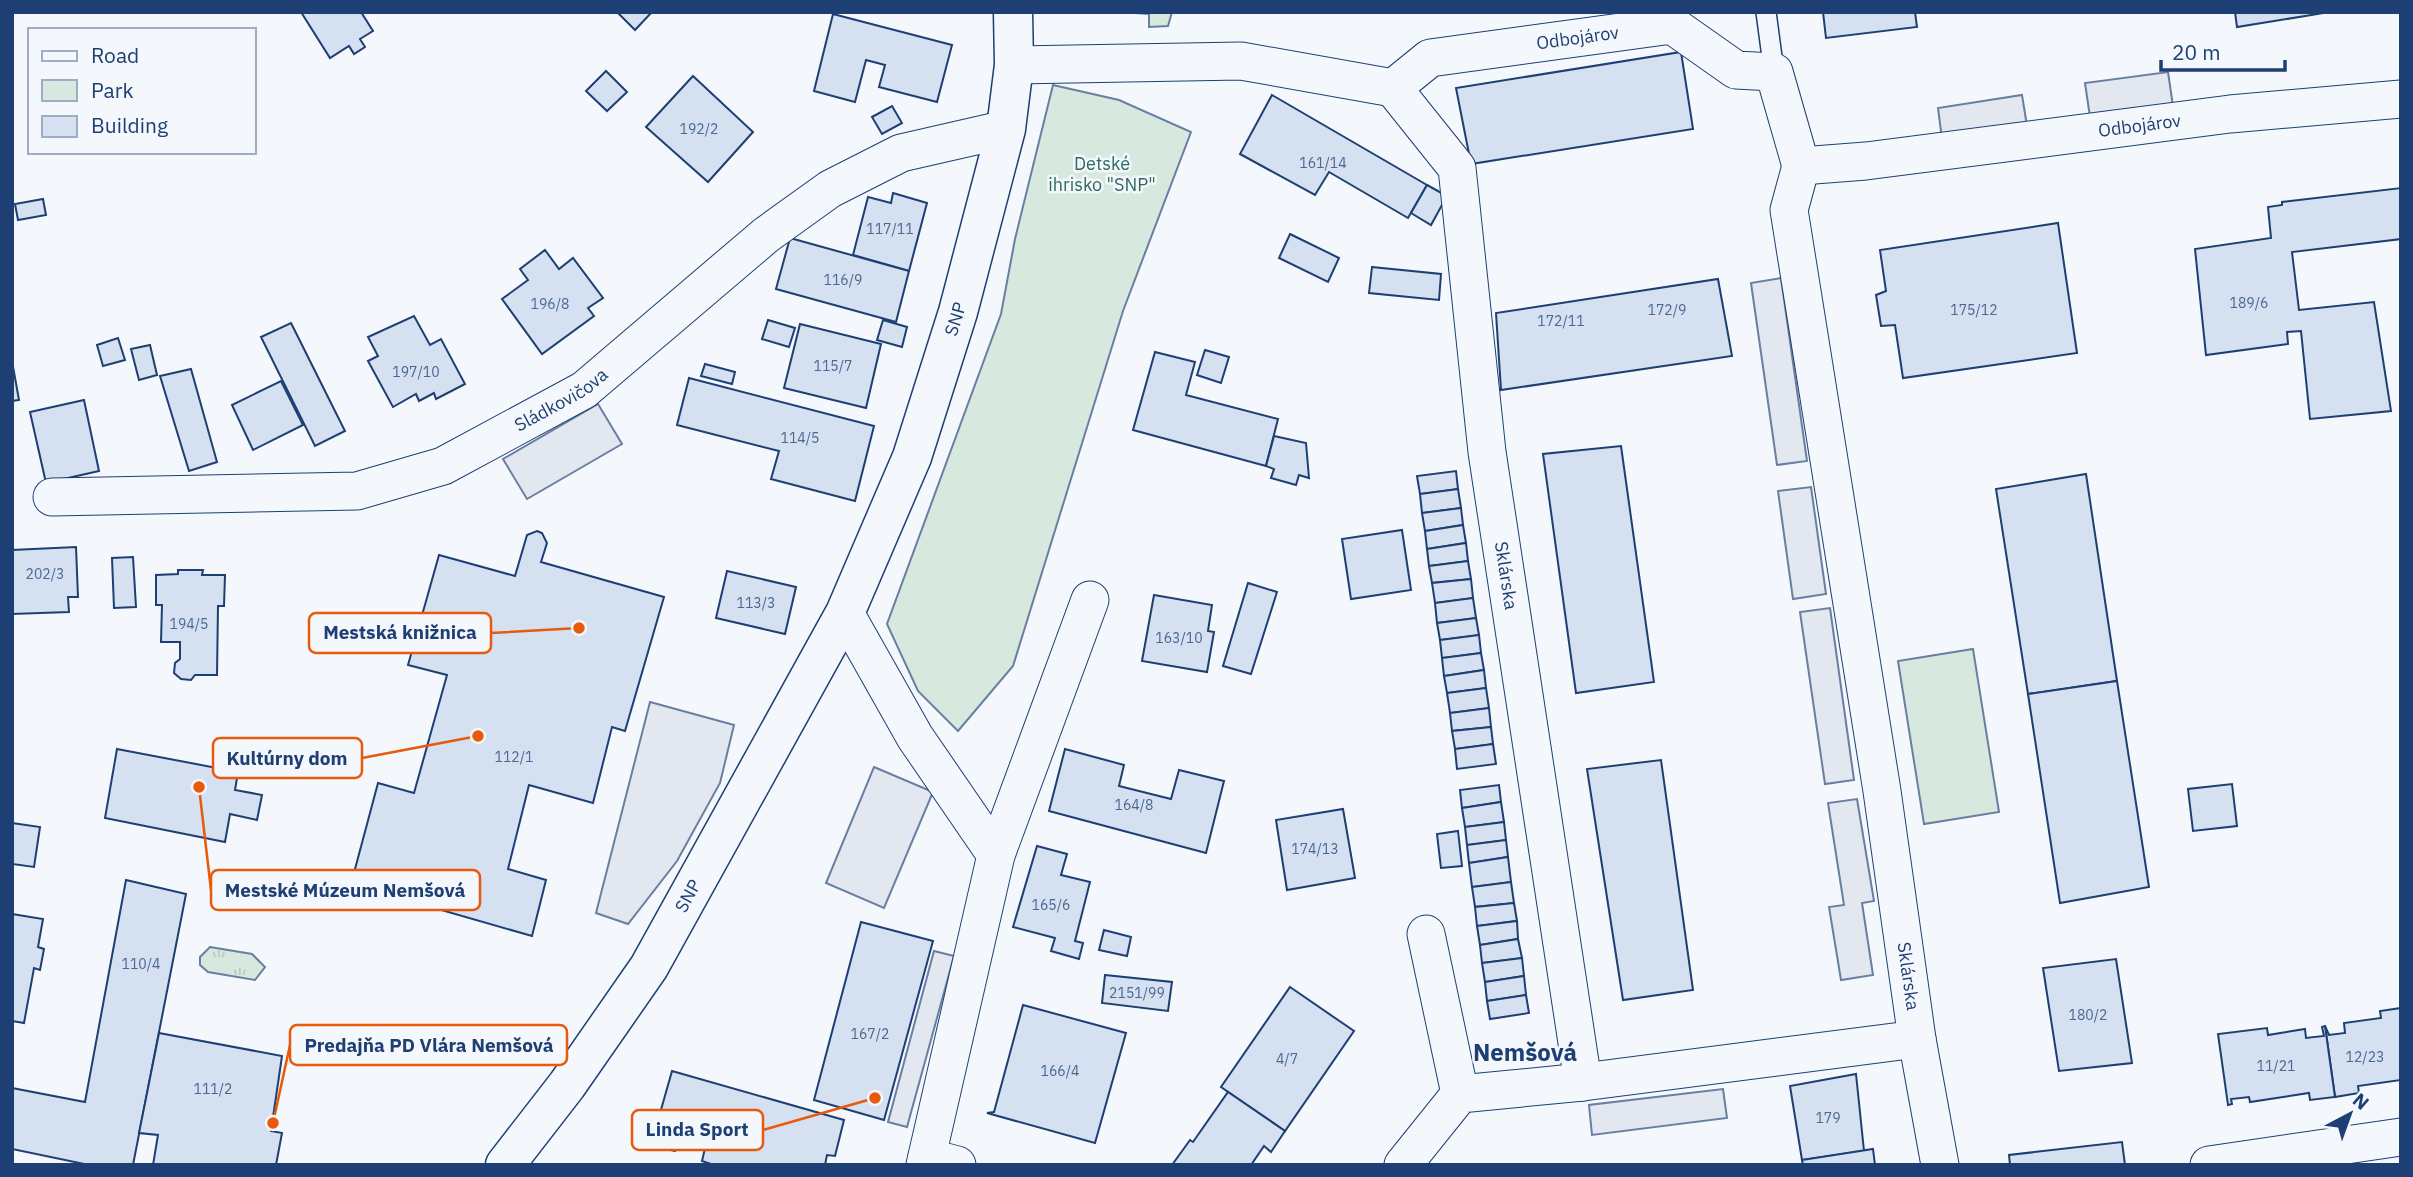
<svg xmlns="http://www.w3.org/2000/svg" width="2413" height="1177" font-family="'IBM Plex Sans',sans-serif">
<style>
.grass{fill:url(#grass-tufts);stroke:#687fa3;stroke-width:2}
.green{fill:#d7e8df;stroke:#687fa3;stroke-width:2}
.parking{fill:#e3e8f0;stroke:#687fa3;stroke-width:2}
.building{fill:#d5e0f0;stroke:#1d3f73;stroke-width:2}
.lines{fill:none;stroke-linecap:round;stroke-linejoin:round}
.lane-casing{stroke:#1d3f73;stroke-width:22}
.street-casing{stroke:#1d3f73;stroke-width:39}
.secondary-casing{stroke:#1d3f73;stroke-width:41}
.lane{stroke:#f4f7fb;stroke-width:19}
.street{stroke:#f4f7fb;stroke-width:37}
.secondary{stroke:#f4f7fb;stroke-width:38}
.labels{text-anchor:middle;stroke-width:5;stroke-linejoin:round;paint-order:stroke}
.number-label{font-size:14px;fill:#4b6792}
.street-label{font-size:18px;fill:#1d3f73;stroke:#f4f7fb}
.park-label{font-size:18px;fill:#2c6c60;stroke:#f4f7fb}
.district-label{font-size:24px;font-weight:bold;fill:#1d3f73;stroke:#f4f7fb}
.leader{fill:none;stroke:#e8590c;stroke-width:2.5}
.callout-dot{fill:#e8590c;stroke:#f4f7fb;stroke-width:2.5}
.callout{fill:#f4f7fb;stroke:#e8590c;stroke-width:2.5}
.callout-label{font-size:19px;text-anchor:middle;font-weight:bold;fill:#1d3f73}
</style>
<defs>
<pattern id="grass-tufts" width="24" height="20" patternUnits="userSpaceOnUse" patternTransform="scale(1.75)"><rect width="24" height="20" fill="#d7e8df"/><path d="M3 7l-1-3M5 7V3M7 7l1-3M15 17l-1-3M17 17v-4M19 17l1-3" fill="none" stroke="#b8c8c3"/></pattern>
</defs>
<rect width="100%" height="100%" fill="#f4f7fb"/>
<polygon class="grass" points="210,947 252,954 265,967 255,980 208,972 200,965 200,957"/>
<g class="green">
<polygon points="1120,12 1172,12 1168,26 1149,27 1149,14"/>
<polygon points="1053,85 1119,100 1191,132 1123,311 1013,666 958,731 918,691 887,624 1001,314 1015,239"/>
<polygon points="1973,649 1999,812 1924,824 1898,661"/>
</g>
<g class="parking">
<polygon points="2168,72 2173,106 2090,117 2085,83"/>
<polygon points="2022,95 2027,126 1942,139 1938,108"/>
<polygon points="1781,278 1807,461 1777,465 1751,283"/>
<polygon points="598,404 622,444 527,499 503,459"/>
<polygon points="1811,487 1826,594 1793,599 1778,491"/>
<polygon points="1830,608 1854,780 1825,784 1800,612"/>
<polygon points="650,702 734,725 720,783 677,861 628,924 596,913"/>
<polygon points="874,767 933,792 884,908 826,883"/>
<polygon points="1857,799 1874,901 1862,903 1873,975 1841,980 1829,907 1844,905 1828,803"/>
<polygon points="934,951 954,956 907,1127 888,1122"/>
<polygon points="1723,1089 1727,1118 1592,1135 1589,1105"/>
</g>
<g class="building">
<polygon points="301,12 361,12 373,31 360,39 365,47 354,54 349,46 330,58"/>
<polygon points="617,12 652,12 635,30"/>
<polygon points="1823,12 1915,12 1917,27 1826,38"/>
<polygon points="2235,12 2324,12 2324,13 2237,27"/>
<polygon points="833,14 952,45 937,102 879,87 885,65 866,60 855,102 814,91"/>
<polygon points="1681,52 1693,129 1471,164 1456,88"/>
<polygon points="606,71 627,92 607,111 586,91"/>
<polygon points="693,76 753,132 708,182 646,127"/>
<polygon points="1272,95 1427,185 1408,218 1329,172 1315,195 1240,154"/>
<polygon points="892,106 902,123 882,134 872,117"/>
<polygon points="1427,185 1447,196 1431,225 1411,213"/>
<polygon points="2401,188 2401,239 2292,252 2299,310 2374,302 2391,411 2310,419 2301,331 2287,332 2288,344 2206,355 2195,249 2271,238 2268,207 2282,205 2282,202"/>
<polygon points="893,193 927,203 909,271 853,255 868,197 891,203"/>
<polygon points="43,199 46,215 18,220 15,204"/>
<polygon points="2058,223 2077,353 1903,378 1895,325 1881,326 1876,295 1886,291 1880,250"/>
<polygon points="1290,234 1339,258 1328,282 1279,258"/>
<polygon points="790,238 909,271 896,322 776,289"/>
<polygon points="545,250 559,269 573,258 603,298 588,308 594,316 542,354 502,299 528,280 520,269"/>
<polygon points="1372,267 1441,274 1439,300 1369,293"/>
<polygon points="1718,279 1732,356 1501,390 1496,313"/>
<polygon points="414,316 430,345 441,339 465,384 436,399 434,393 419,401 416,394 393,407 368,361 378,356 368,337"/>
<polygon points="768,320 795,328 789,347 762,339"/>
<polygon points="883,320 907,327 902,347 877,340"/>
<polygon points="291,323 345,431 315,446 261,337"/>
<polygon points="800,324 881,344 866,408 784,388"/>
<polygon points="118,338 125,360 103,366 97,345"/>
<polygon points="150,345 157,375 139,380 131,349"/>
<polygon points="1205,350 1229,357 1221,383 1197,375"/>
<polygon points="1155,352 1195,362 1186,395 1278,419 1266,466 1133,430"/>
<polygon points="12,361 19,400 12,401"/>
<polygon points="705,364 735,372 732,384 701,376"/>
<polygon points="191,369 217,462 189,471 160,376"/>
<polygon points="689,378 874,426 855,501 771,479 779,451 677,425"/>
<polygon points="281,381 303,425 253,450 232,405"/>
<polygon points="84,400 99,471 46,483 30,412"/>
<polygon points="1274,436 1306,443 1309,478 1299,475 1296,485 1271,478 1274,469 1266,466"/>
<polygon points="1621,446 1654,682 1576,693 1543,454"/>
<polygon points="1456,471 1458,489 1420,494 1417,476"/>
<polygon points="2086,474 2117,681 2028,694 1996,489"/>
<polygon points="1458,489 1461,508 1422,513 1420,494"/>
<polygon points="1461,508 1463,525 1425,531 1422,513"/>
<polygon points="1463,525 1466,543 1427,549 1425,531"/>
<polygon points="1402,530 1411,590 1351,599 1342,539"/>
<polygon points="537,531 542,533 547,543 541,562 664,597 625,731 612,727 593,803 529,785 508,869 546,880 532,936 351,884 378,783 414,793 447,675 408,665 439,555 515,576 527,535"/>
<polygon points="1466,543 1468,561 1429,566 1427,549"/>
<polygon points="76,547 78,597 68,597 69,612 12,614 12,550"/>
<polygon points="133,557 136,607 114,608 112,558"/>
<polygon points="1468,561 1471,579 1432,583 1429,566"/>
<polygon points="178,570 203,570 202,575 225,575 224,606 218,606 217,675 195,675 191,680 181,679 174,673 175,663 180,659 180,642 161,642 162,605 156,605 156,575 178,574"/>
<polygon points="727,571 796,587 785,634 716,618"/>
<polygon points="1471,579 1473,598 1435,603 1432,583"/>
<polygon points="1248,583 1277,592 1251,674 1223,666"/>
<polygon points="1154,595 1212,605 1208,631 1214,632 1207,672 1142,661"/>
<polygon points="1473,598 1476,618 1437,623 1435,603"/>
<polygon points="1476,618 1479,635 1440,640 1437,623"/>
<polygon points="1479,635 1481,653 1442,658 1440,640"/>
<polygon points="1481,653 1484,670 1444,676 1442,658"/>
<polygon points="1484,670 1486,688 1447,693 1444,676"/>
<polygon points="2117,681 2149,887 2060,903 2028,694"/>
<polygon points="1486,688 1489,708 1450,713 1447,693"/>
<polygon points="1489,708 1491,727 1452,731 1450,713"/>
<polygon points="1491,727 1493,744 1455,749 1452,731"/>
<polygon points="1493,744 1496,764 1457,769 1455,749"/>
<polygon points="117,749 238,772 235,790 262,795 257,820 230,814 225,842 105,818"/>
<polygon points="1065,749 1124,765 1119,786 1171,799 1179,770 1224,781 1206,853 1049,811"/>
<polygon points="1661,760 1693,990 1623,1000 1587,769"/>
<polygon points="2232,784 2237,826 2193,831 2188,789"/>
<polygon points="1499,785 1501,802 1462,808 1460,790"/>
<polygon points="1501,802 1504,822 1465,827 1462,808"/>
<polygon points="1343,809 1355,878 1287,890 1276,820"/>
<polygon points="1504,822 1506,840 1467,845 1465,827"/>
<polygon points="12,823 40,827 34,867 12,864"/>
<polygon points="1458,831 1462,866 1441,868 1437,834"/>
<polygon points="1506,840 1508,857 1469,863 1467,845"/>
<polygon points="1037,846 1067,854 1061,875 1090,882 1075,941 1083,943 1079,959 1051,951 1055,938 1013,927"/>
<polygon points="1508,857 1511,882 1472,887 1469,863"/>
<polygon points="126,880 186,894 133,1165 89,1165 12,1149 12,1088 85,1102"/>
<polygon points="1511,882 1514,903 1475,907 1472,887"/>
<polygon points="1514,903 1517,921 1477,926 1475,907"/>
<polygon points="12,914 43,919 38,947 44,949 40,970 34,968 24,1023 12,1021"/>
<polygon points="1517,921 1518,939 1480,945 1477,926"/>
<polygon points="861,922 933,941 884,1120 814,1100"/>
<polygon points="1104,930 1131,937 1127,956 1099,950"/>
<polygon points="1518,939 1522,958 1482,963 1480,945"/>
<polygon points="1522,958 1524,976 1485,982 1482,963"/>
<polygon points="2116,959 2132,1063 2059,1071 2043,968"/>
<polygon points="1105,975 1172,982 1168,1011 1102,1003"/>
<polygon points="1524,976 1526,995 1487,1001 1485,982"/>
<polygon points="1290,987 1354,1031 1285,1131 1221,1087"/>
<polygon points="1526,995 1529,1013 1490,1019 1487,1001"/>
<polygon points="1023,1005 1126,1033 1095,1143 987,1113 994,1112"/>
<polygon points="2401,1008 2401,1080 2358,1086 2359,1093 2335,1097 2325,1026 2329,1035 2345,1033 2344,1023 2381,1018 2380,1011"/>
<polygon points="2325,1026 2335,1097 2310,1100 2309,1093 2250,1102 2249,1097 2231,1099 2232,1104 2228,1105 2218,1034 2267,1028 2268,1035 2305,1029 2306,1038 2324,1036 2322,1027"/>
<polygon points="159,1033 282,1056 271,1131 282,1133 276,1165 153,1165 158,1135 139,1133"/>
<polygon points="672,1071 844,1120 835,1156 827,1155 825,1165 714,1165 702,1161 706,1144 679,1136 675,1151 651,1145"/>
<polygon points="1856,1074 1864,1151 1802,1160 1790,1086"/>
<polygon points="1228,1092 1285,1131 1271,1152 1264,1146 1251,1165 1172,1165 1190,1140 1193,1142"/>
<polygon points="2122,1142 2125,1165 2010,1165 2009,1155"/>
<polygon points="1873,1149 1875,1165 1803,1165 1802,1160"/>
</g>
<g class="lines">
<defs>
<polyline id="lane" points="1766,12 1774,72"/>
<g id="street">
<path id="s1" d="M 1014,65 L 1241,61 L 1393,88 L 1430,58 L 1672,25 L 1736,70 L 1774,72 L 1801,166"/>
<path id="s2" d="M 1393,88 L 1457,168 L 1487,452 L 1583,1082"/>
<path id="s3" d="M 1801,166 L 1789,210 L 1882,791 L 1917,1039 L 1940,1165"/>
<path id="s4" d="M 1801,166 L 1866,161 L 2230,114 L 2401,99"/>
<path id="s5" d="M 52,497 L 357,491 L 443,466 L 584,390 L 766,235 L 830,189 L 901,153 L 1006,129"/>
<polyline points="845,613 915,737 996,855"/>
<polyline points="1426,934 1460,1094"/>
<polyline points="927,1157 957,1165"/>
<polyline points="925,1165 996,855 1090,600"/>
<polyline points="1403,1165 1460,1094 1583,1082 1917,1039"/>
<polyline points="2209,1165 2401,1137"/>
</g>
<g id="secondary">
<path id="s6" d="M 505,1165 L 567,1085 L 649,967 L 845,613 L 912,457 L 958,312 L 1006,129 L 1014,65 L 1013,12"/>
</g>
</defs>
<use href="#lane" class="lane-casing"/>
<use href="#street" class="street-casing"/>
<use href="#secondary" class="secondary-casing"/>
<use href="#lane" class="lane"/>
<use href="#street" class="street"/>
<use href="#secondary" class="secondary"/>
</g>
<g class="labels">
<g class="number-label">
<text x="699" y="134">192/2</text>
<text x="1323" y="168">161/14</text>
<text x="890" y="234">117/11</text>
<text x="843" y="285">116/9</text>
<text x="2249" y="308">189/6</text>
<text x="550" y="309">196/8</text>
<text x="1667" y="315">172/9</text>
<text x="1974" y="315">175/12</text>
<text x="1561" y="326">172/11</text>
<text x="833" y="371">115/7</text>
<text x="416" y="377">197/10</text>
<text x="800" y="443">114/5</text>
<text x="45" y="579">202/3</text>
<text x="756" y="608">113/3</text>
<text x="189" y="629">194/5</text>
<text x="1179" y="643">163/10</text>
<text x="514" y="762">112/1</text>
<text x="1134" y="810">164/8</text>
<text x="1315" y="854">174/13</text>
<text x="1051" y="910">165/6</text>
<text x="141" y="969">110/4</text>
<text x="1137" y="998">2151/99</text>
<text x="2088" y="1020">180/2</text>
<text x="870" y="1039">167/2</text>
<text x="2365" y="1062">12/23</text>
<text x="1287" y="1064">4/7</text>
<text x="2276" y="1071">11/21</text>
<text x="1060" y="1076">166/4</text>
<text x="213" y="1094">111/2</text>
<text x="1828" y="1123">179</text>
</g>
<g class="street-label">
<text dy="6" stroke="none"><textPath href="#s1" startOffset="578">Odbojárov</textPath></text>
<text dy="6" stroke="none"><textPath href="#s4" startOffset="341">Odbojárov</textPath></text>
<text dy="6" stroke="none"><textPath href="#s6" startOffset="964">SNP</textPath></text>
<text dy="6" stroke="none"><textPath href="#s5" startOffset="530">Sládkovičova</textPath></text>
<text dy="6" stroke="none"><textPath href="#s2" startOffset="513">Sklárska</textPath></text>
<text dy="6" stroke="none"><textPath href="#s6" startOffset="326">SNP</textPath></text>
<text dy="6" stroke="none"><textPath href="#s3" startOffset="821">Sklárska</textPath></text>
</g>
<g class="park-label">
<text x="1102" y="170">Detské<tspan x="1102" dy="21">ihrisko "SNP"</tspan></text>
</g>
<g class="district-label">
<text x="1525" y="1061">Nemšová</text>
</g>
</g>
<path class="leader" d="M579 628L491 633M478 736L362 758M199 787L211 890M273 1123L290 1045M875 1098L763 1130"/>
<g class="callout-dot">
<circle cx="579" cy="628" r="7"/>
<circle cx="478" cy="736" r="7"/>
<circle cx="199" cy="787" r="7"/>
<circle cx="273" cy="1123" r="7"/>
<circle cx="875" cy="1098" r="7"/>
</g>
<g class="callout">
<rect x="309" y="613" width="182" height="40" rx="7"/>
<rect x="213" y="738" width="149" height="40" rx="7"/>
<rect x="211" y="870" width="269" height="40" rx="7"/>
<rect x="290" y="1025" width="277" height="40" rx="7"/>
<rect x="632" y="1110" width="131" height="40" rx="7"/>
</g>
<g class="callout-label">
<text x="400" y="639">Mestská knižnica</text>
<text x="287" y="765">Kultúrny dom</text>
<text x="345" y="897">Mestské Múzeum Nemšová</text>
<text x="429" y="1052">Predajňa PD Vlára Nemšová</text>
<text x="697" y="1136">Linda Sport</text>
</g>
<rect width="2413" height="1177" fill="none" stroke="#1d3f73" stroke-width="28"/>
<rect x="28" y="28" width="228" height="126" fill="#f4f7fb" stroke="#9eadc5" stroke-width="2"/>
<rect x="42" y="51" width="35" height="10" fill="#f4f7fb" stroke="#9eadc5" stroke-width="2"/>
<text x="91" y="63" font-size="21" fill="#1d3f73">Road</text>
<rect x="42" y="80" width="35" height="21" fill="#d7e8df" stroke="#9eadc5" stroke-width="2"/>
<text x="91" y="98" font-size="21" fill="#1d3f73">Park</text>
<rect x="42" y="116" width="35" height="21" fill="#d5e0f0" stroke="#9eadc5" stroke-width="2"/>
<text x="91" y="133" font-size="21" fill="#1d3f73">Building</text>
<g transform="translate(2350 1114) rotate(41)" stroke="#f4f7fb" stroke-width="5" paint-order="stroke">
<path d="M0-5L12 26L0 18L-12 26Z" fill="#1d3f73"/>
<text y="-10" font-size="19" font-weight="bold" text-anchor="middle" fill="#1d3f73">N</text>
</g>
<path d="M2161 60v10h124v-10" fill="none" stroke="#1d3f73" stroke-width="3.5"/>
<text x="2172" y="60" font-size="21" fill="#1d3f73" stroke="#f4f7fb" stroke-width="5" paint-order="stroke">20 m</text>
</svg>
